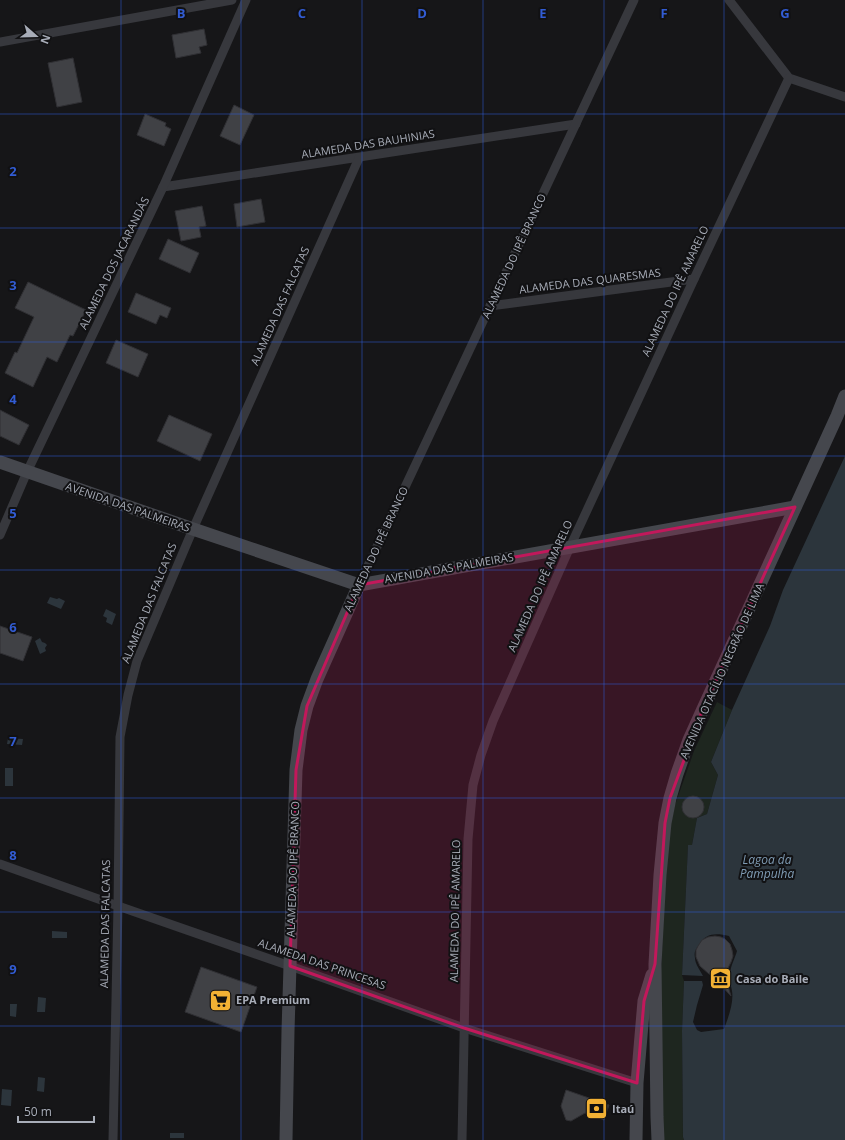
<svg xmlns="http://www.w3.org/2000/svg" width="845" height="1140" font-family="'Open Sans',sans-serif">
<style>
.green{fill:#1e261f}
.water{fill:#2c353c}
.building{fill:#404145;stroke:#303034}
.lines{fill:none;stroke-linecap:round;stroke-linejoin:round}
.street{stroke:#37383d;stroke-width:9}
.secondary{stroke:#45474d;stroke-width:13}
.marked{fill:#c2185b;fill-opacity:0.2;stroke:#c2185b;stroke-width:3;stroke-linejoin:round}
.grid{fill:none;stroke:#325cd3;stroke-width:1;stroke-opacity:0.55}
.labels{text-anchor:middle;stroke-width:4;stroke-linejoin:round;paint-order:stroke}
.street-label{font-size:11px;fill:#a8adb8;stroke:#111113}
.poi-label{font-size:11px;font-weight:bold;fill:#a8adb8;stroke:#111113;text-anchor:start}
.water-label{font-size:12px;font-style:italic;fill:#7f9bb3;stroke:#111113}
.grid-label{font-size:13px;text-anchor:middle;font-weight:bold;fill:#325cd3;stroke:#111113;stroke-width:4;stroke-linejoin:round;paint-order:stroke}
</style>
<rect width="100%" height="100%" fill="#161618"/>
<polygon class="green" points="717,702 732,710 711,762 718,775 707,814 697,818 692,845 688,846 682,975 684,981 682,1031 683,1137 684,1140 658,1140 660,994 667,840 675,805 694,751"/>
<g class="water">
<path d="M 845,456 L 845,1140 L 684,1140 L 683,1137 L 682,1031 L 684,981 L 702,981 L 703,985 L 697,1005 L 693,1022 L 697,1030 L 701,1032 L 724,1029 C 728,1018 734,1003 732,991 C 731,985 729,979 730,973 C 731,965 735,958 737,951 L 729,936 C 715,933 706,933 698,946 C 695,950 694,953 695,958 C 695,964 700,970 703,976 L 682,975 L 688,845 L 692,845 L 697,818 L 707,814 L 718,775 L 711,762 L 732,710 L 770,626 L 783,590 Z"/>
<polygon points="50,597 57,599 59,598 65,601 61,609 47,603"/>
<polygon points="106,609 116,614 112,625 106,622 107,618 103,616"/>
<polygon points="40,638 42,642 45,643 47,645 45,648 46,651 40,654 35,641"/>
<polygon points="8,738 23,739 22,745 7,744"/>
<rect x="5" y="768" width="8" height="18"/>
<polygon points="52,931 67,932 67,938 52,938"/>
<polygon points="38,997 46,998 45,1012 37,1012"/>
<polygon points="10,1004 17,1004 16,1017 10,1016"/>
<polygon points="38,1077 45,1078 44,1092 37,1091"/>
<polygon points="2,1089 12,1090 11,1106 1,1105"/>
<rect x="170" y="1133" width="14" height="5"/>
</g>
<g class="building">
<polygon points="204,29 207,45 199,47 201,53 176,58 172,35"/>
<polygon points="73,58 82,102 57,107 48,63"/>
<polygon points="234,105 254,115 240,145 220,136"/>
<polygon points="145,114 166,123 165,126 171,129 164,146 137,135"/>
<polygon points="261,199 265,222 237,227 234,204"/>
<polygon points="202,206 206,226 199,227 201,237 181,241 175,211"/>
<polygon points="168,239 199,253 190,273 159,259"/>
<polygon points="28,282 86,310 73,336 70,335 57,362 47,357 33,387 5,373 15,352 17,353 34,317 15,308"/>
<polygon points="136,293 171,308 167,318 160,315 156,324 128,312"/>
<polygon points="116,340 148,354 138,377 106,363"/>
<polygon points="0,410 29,425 19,445 0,436"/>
<polygon points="169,415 212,434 200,461 157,441"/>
<polygon points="0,626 32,637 23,661 0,653"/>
<circle cx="693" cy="807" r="11"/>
<polygon points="715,936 721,937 725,939 730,944 732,950 733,956 731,962 726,972 725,977 731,996 718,982 700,966 696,957 696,950 698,946 702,940 708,937"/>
<polygon points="201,967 257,987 241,1032 185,1012"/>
<polygon points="566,1090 609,1105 604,1120 585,1113 571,1121 566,1120 561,1106"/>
</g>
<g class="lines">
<g class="street">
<polyline points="729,0 789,78 845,97"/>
<polyline points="0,42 232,0"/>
<polyline points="163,187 576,124"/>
<polyline points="490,306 694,279"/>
<polyline points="0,535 27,472 163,187 246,0"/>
<polyline points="359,585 634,0"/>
<polyline points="0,864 118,906 290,966 464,1028 637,1083"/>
<polyline points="113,1140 118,906 120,737 128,695 137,661 193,529 359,158"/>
<polyline points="462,1140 468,839 473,785 481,755 493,721 570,547 694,279 789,78"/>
</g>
<g class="secondary">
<polyline points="0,462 193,529 359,585 795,507"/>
<polyline points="286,1140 288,1031 296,770 301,730 307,706 317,679 359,585"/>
<polyline points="636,1140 637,1083 644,1001 652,975"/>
<polyline points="658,1140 657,1117 655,964 660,875 665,823 670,798 677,774 689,740 703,709 837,416 845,396"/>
</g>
</g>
<path class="marked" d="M 795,507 L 703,709 L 670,798 L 665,823 L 655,964 L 644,1001 L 637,1083 L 464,1028 L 290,966 L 296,770 L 307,706 L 359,585 Z"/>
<path class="grid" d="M 121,0 L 121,1140M 241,0 L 241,1140M 362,0 L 362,1140M 483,0 L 483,1140M 604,0 L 604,1140M 724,0 L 724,1140M 0,114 L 845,114M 0,228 L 845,228M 0,342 L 845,342M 0,456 L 845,456M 0,570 L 845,570M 0,684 L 845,684M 0,798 L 845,798M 0,912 L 845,912M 0,1026 L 845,1026"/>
<defs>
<symbol id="museum-square" viewBox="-11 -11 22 22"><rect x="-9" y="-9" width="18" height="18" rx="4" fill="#f2b134" stroke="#111113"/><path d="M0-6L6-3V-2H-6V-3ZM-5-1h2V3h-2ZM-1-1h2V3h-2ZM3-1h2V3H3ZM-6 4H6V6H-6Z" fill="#111"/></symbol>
<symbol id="supermarket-square" viewBox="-11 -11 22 22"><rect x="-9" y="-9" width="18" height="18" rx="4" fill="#f2b134" stroke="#111113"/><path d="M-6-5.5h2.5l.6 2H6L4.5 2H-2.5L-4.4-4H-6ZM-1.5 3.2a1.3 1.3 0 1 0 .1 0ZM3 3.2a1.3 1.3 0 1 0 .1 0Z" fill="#111"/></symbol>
<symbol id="bank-square" viewBox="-11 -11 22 22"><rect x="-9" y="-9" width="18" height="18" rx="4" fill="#f2b134" stroke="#111113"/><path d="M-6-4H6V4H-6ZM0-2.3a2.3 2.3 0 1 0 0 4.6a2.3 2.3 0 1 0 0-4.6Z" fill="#111"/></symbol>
</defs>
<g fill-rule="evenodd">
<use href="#museum-square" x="708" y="966" width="25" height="25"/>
<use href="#supermarket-square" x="208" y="988" width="25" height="25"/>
<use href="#bank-square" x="584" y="1096" width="25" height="25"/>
</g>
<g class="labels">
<g class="street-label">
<text transform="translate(368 144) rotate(-9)" y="4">ALAMEDA DAS BAUHINIAS</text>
<text transform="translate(514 256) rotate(-65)" y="4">ALAMEDA DO IPÊ BRANCO</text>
<text transform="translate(114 263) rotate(-64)" y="4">ALAMEDA DOS JACARANDÁS</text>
<text transform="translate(590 281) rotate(-7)" y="4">ALAMEDA DAS QUARESMAS</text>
<text transform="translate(675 291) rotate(-65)" y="4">ALAMEDA DO IPÊ AMARELO</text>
<text transform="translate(280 306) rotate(-66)" y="4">ALAMEDA DAS FALCATAS</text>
<text transform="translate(128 507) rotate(19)" y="4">AVENIDA DAS PALMEIRAS</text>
<text transform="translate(376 549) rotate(-65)" y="4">ALAMEDA DO IPÊ BRANCO</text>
<text transform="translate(449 568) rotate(-10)" y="4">AVENIDA DAS PALMEIRAS</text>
<text transform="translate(540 586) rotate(-66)" y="4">ALAMEDA DO IPÊ AMARELO</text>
<text transform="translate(149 603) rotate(-68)" y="4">ALAMEDA DAS FALCATAS</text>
<text transform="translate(722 671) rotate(-66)" y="4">AVENIDA OTACÍLIO NEGRÃO DE LIMA</text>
<text transform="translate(293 869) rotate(-88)" y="4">ALAMEDA DO IPÊ BRANCO</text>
<text transform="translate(455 911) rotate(-89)" y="4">ALAMEDA DO IPÊ AMARELO</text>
<text transform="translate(105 924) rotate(-89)" y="4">ALAMEDA DAS FALCATAS</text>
<text transform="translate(322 964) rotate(19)" y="4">ALAMEDA DAS PRINCESAS</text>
</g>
<g class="poi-label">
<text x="736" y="983">Casa do Baile</text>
<text x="236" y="1004">EPA Premium</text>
<text x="612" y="1113">Itaú</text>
</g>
<g class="water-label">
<text x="767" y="864">Lagoa da<tspan x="767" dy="14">Pampulha</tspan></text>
</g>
</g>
<g class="grid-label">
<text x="181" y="18">B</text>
<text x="302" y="18">C</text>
<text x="422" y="18">D</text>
<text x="543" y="18">E</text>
<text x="664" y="18">F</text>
<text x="785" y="18">G</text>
<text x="13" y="176">2</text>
<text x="13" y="290">3</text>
<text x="13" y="404">4</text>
<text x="13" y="518">5</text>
<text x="13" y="632">6</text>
<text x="13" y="746">7</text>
<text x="13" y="860">8</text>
<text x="13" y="974">9</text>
</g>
<g transform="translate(36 36) rotate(110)" stroke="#111113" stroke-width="3" paint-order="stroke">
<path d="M0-3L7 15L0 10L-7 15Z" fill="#a8adb8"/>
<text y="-6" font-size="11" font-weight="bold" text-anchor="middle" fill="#a8adb8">N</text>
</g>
<path d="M18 1116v6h76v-6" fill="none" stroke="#a8adb8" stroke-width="2"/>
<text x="24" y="1116" font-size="12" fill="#a8adb8" stroke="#111113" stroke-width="3" paint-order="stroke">50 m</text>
</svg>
